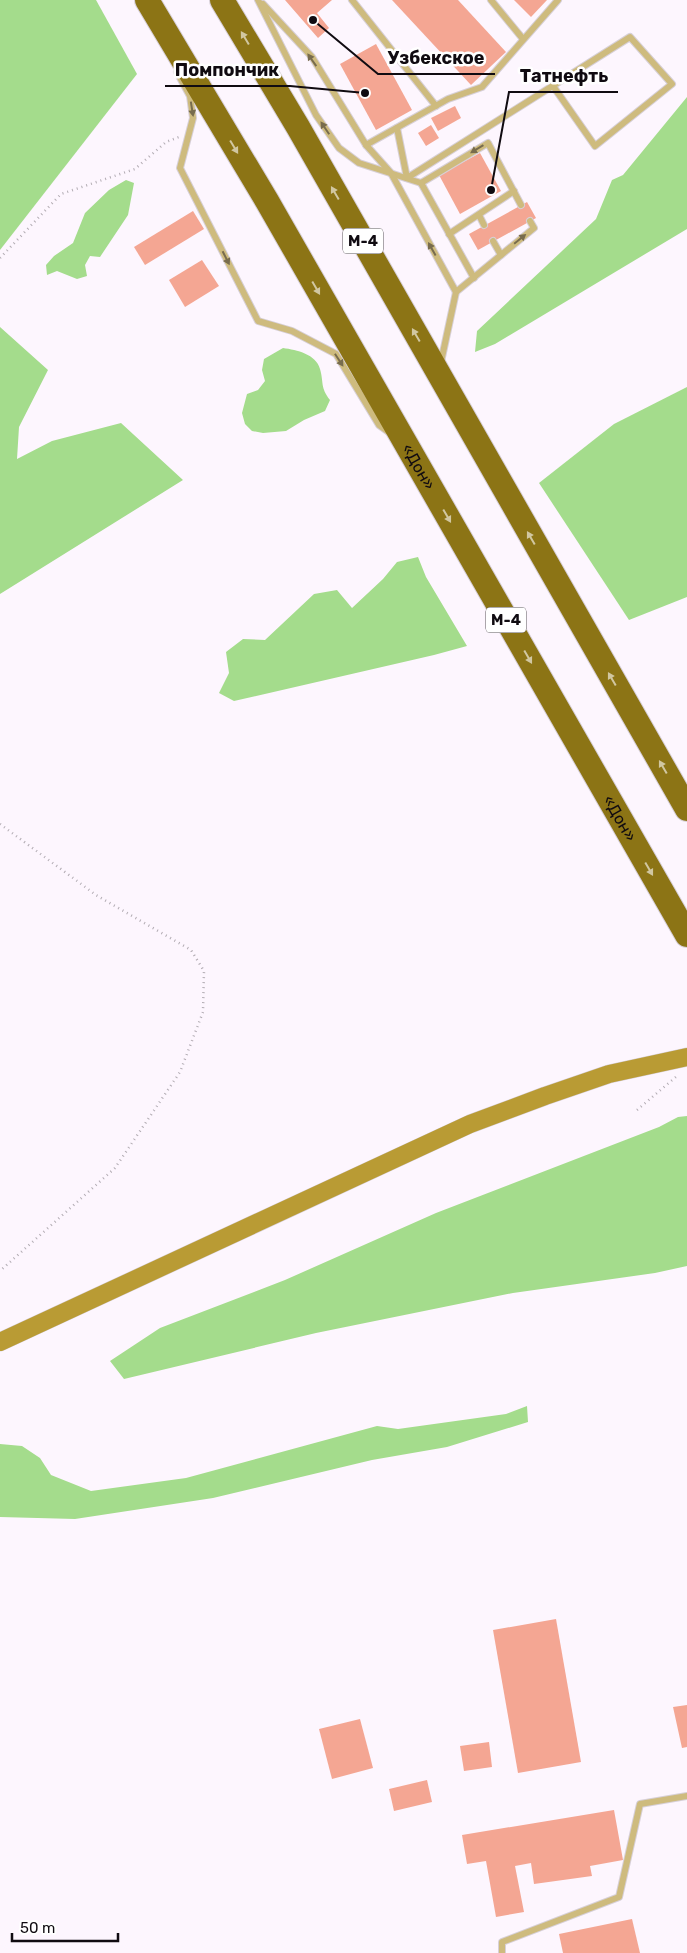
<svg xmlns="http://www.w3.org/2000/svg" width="687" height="1953" font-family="Rubik,sans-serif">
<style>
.forest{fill:#a4dc8c}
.building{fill:#f4a693}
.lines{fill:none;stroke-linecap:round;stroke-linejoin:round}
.lane-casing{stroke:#d7d0d8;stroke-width:8}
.secondary-casing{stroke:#d7d0d8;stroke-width:19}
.highway-casing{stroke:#d7d0d8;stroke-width:26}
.path{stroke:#b2acb3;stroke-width:2.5;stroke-dasharray:1 4;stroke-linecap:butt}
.lane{stroke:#cebb7e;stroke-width:6}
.secondary{stroke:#b99b34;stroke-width:18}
.highway{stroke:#8c7415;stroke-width:24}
.oneway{fill:#d1c7a1}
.oneway2{fill:#786c4d}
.labels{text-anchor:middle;stroke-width:5;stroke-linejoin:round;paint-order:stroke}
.shield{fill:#fff;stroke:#585458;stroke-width:1}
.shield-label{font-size:15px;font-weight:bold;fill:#100b11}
.street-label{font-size:16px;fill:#100b11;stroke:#fff}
.leader{fill:none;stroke:#100b11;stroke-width:2}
.callout-dot{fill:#100b11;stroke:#fff;stroke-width:2}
.callout-label{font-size:18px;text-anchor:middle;font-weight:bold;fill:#100b11;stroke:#fff;stroke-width:5;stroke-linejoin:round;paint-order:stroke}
</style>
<rect width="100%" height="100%" fill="#fdf6fe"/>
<g class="forest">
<polygon points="0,0 96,0 137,74 0,250"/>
<polygon points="687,97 687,229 495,344 475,352 477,331 596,219 612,180 623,175"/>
<polygon points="126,180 134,183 128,215 100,257 90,256 85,265 87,276 77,279 57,271 47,275 46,265 54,256 73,243 85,213 109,190"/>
<polygon points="0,327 48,370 19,427 17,459 52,441 121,423 183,480 0,594"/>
<path d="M 283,348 C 297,350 316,354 320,369 C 324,383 320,387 330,400 L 325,411 L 304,420 L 286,431 L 263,433 L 252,431 L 245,424 L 242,413 L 247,394 L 258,390 L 265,381 L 262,370 L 264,359 Z"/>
<polygon points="687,387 687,597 629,620 539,483 614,424"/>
<polygon points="418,557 426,577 467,646 434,655 234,701 219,693 229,673 226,652 243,639 265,640 314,594 337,590 352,608 383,579 397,562"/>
<polygon points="687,1116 687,1266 655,1273 513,1293 316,1333 124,1379 110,1361 160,1328 285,1280 436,1213 659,1127 678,1117"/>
<polygon points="527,1406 528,1422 447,1447 372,1460 213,1498 75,1519 0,1517 0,1444 22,1446 40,1458 51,1475 91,1491 186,1478 377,1426 398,1429 506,1414"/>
</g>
<g class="building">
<polygon points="285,0 332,0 317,13 329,28 318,38"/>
<polygon points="392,0 458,0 506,52 471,85"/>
<polygon points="514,0 547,0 531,17"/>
<polygon points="376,44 412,110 376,130 340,64"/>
<polygon points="455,106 461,118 438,131 431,118"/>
<polygon points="431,125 439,138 426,146 418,133"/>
<polygon points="480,153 501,191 460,214 439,175"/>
<polygon points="527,202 536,218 478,250 469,234"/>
<polygon points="193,211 204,229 145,265 134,247"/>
<polygon points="202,260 219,286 185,307 169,280"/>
<polygon points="556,1619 581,1762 518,1773 493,1630"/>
<polygon points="687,1705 687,1747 682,1748 673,1707"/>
<polygon points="360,1719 373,1768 332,1779 319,1729"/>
<polygon points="489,1742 492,1767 464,1771 460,1746"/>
<polygon points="427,1780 432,1802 394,1811 389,1789"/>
<polygon points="614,1810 623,1860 590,1866 592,1876 534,1884 531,1863 515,1866 524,1912 496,1917 486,1861 467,1864 462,1835"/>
<polygon points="632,1919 640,1953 563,1953 559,1934"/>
</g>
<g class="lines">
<defs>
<g id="lane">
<polyline points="258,0 316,115 339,148 359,163 421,183 488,143 521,205"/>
<polyline points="352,0 436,106"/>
<polyline points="491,0 523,39"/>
<polyline points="263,4 312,57 366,145 391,173 456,292"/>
<polyline points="177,72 190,96 193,118 180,168 258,321 292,331 336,354 379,425 390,433"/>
<polyline points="397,128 407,178 630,37 672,84 595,146 553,86"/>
<polyline points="366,145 448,99 482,87 558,0"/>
<polyline points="421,183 474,278"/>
<polyline points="479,215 484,225"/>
<polyline points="449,234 514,191"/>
<polyline points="493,241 501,255"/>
<polyline points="442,364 441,362 456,292 534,228 530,221"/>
<polyline points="502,1953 502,1942 619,1897 640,1804 687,1796"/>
</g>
<polyline id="secondary" points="0,1342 470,1124 545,1096 609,1074 687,1057"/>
<g id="highway">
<path id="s1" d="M 147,0 L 267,201 L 687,935"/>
<polyline points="222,0 298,127 687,809"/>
</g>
</defs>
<use href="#lane" class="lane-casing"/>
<use href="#secondary" class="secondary-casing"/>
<use href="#highway" class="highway-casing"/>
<g class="path">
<polyline points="0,258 61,194 135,169 166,142 179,137"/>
<polyline points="0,824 96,895 191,950 204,971 203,1012 180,1072 115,1168 0,1271"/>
<polyline points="637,1110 677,1076"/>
</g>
<use href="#lane" class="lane"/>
<use href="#secondary" class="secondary"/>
<use href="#highway" class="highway"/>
</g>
<defs><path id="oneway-solid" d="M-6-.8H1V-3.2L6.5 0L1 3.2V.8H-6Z" transform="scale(1.25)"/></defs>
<g class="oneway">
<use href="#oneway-solid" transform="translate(245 38) rotate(-121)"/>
<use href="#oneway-solid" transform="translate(234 147) rotate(59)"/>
<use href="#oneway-solid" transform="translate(335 193) rotate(-120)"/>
<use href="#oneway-solid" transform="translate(316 288) rotate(60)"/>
<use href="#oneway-solid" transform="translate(416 335) rotate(-120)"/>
<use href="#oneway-solid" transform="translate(447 516) rotate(60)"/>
<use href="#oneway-solid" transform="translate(531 538) rotate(-120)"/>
<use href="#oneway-solid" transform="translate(528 657) rotate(60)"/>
<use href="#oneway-solid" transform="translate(612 679) rotate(-120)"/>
<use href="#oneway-solid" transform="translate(663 767) rotate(-120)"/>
<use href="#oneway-solid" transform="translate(649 869) rotate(60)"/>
</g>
<g class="oneway2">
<use href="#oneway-solid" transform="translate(312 60) rotate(-125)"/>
<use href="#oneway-solid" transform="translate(192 109) rotate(81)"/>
<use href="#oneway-solid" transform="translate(325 128) rotate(-124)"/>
<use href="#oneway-solid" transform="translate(477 149) rotate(149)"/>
<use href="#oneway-solid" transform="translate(520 239) rotate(-39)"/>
<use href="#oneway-solid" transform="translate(432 249) rotate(-119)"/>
<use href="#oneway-solid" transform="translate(226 258) rotate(63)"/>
<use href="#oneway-solid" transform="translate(339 360) rotate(57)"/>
</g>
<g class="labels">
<g class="shield">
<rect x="343" y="228.5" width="40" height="25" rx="4"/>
<rect x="486" y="607.5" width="40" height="25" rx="4"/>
</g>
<g class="shield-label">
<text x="363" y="246">М-4</text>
<text x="506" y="625">М-4</text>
</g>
<g class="street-label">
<text dy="6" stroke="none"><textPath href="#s1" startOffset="540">«Дон»</textPath></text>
<text dy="6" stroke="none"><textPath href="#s1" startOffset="945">«Дон»</textPath></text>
</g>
</g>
<path class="leader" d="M313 20L378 74H495M365 93L290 86H165M491 190L509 92H618"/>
<g class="callout-dot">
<circle cx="313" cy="20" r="5"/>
<circle cx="365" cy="93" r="5"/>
<circle cx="491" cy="190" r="5"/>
</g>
<g class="callout-label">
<text x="436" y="64">Узбекское</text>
<text x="227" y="76">Помпончик</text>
<text x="564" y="82">Татнефть</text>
</g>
<path d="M12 1933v8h106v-8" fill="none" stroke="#100b11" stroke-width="2.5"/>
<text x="20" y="1933" font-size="15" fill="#100b11" stroke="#ffffff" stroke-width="4" paint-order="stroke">50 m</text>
</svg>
